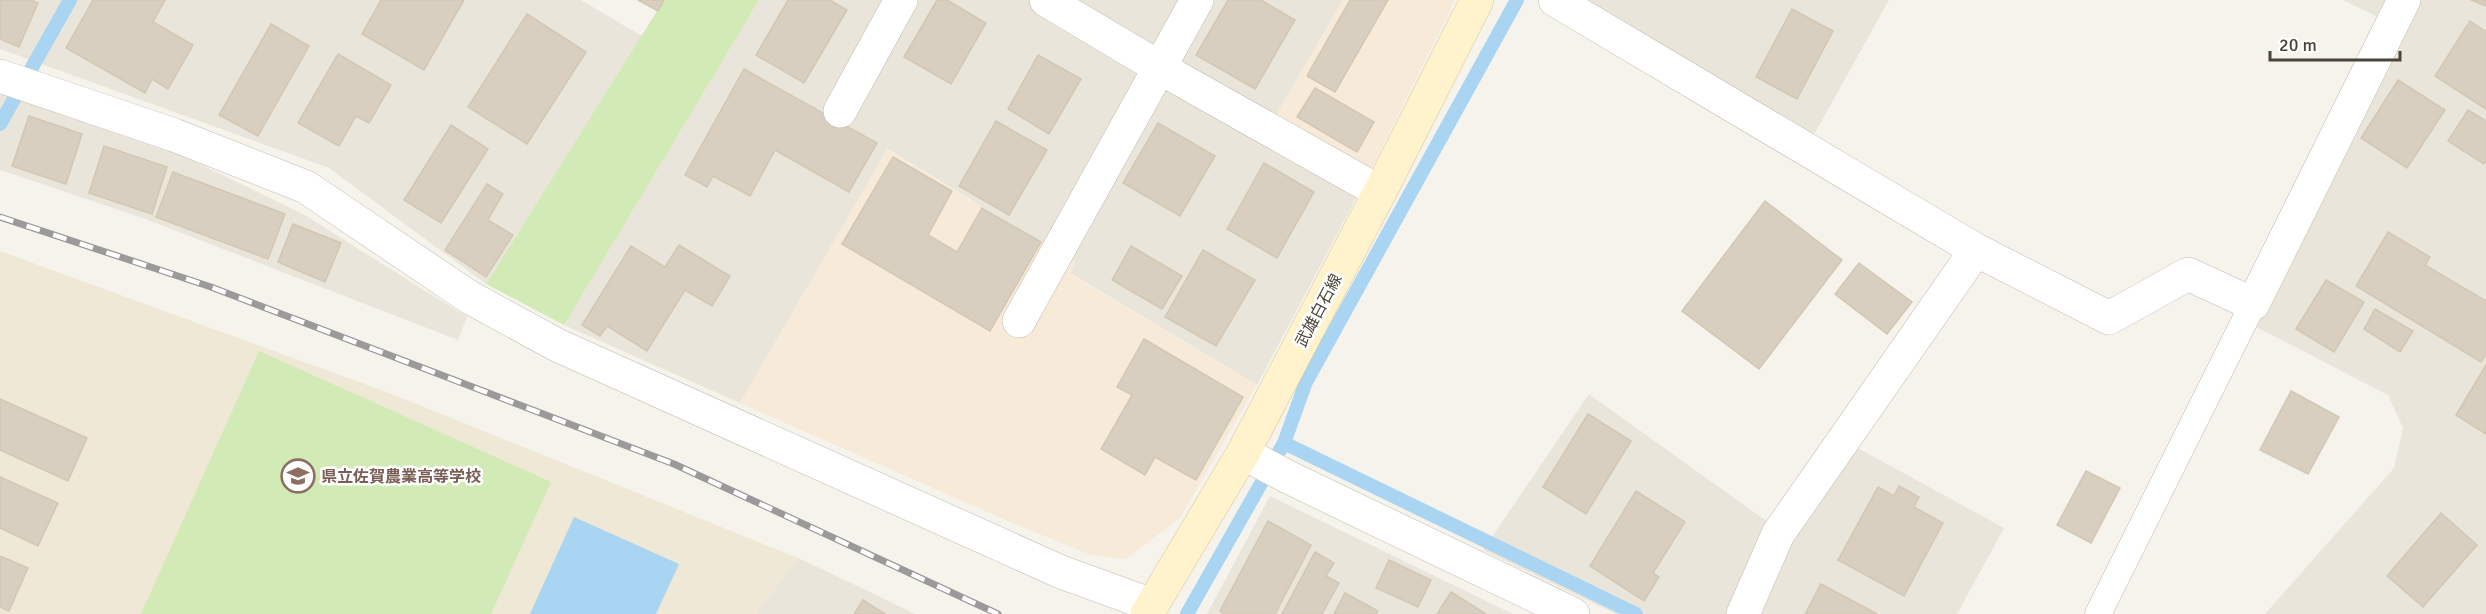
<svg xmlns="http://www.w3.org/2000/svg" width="2486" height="614" font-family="Signika,'Noto Sans JP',sans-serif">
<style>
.residential{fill:#eae5da}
.commercial{fill:#f7ead8}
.education{fill:#efe8d6}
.green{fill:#d2eab5}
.water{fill:#a9d4f2}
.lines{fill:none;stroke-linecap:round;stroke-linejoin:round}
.stream{stroke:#a9d4f2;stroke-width:14}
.building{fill:#d8cfc1;stroke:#d3c7b4;stroke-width:1.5}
.lane-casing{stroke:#c2bbae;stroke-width:27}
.street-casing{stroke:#c2bbae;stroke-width:34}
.secondary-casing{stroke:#d6c79b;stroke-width:34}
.lane{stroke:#fff;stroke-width:26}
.street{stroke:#fff;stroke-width:33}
.secondary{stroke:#fff3cd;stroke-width:33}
.rail-casing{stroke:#9a9a9a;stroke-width:7}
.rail{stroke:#fff;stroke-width:4.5;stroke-dasharray:14;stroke-linecap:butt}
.labels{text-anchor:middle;stroke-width:5;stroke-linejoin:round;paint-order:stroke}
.street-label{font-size:16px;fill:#4b4439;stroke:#fff}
.education-label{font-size:16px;font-weight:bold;fill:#785e54;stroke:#fff;text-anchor:start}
</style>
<rect width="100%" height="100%" fill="#f6f3ec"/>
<g class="residential">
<polygon points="0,0 581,0 642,36 486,284 329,168 0,49"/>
<polygon points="759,0 1343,0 1275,117 1369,174 1257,385 1070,273 1075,263 888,149 740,403 564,325"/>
<polygon points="1538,0 1889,0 1802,156"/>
<polygon points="2343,0 2486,0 2486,614 2265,614 2394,468 2403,428 2388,395 2235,316 2386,21"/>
<polygon points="0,92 162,146 303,214 467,317 458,340 143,218 0,170"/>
<polygon points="1589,394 1772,525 1834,435 2004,528 1957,614 1616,614 1483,550"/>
<polygon points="1270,496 1513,614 1207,614"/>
<polygon points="798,558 870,592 915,614 756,614"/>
</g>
<g class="commercial">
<polygon points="1343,0 1455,0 1369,174 1275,117"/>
<polygon points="887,149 1075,263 1070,274 1257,385 1180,518 1126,559 1091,555 1017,525 740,403"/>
</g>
<polygon class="education" points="0,251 392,394 798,558 756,614 0,614"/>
<g class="green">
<polygon points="664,0 759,0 564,325 486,284"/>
<polygon points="259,351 551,482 491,614 141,614"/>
</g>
<polygon class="water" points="574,517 679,564 656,614 530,614"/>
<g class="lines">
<g class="stream">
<polyline points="0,124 70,0"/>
<polyline points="1284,443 1636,614"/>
<polyline points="1187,614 1284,443 1306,382 1517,0"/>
</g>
</g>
<g class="building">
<polygon points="0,0 31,0 38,3 19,47 0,39"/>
<polygon points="93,0 165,0 153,22 193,45 168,89 152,79 145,93 66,48"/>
<polygon points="381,0 464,0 424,70 362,34"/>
<polygon points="638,0 664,0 658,11"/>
<polygon points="788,0 830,0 847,10 804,83 756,55"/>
<polygon points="937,0 947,0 986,23 951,84 904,57"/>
<polygon points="1228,0 1261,0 1295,20 1255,89 1196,55"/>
<polygon points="1350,0 1388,0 1335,92 1307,76"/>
<polygon points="2471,0 2486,0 2486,6"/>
<polygon points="1792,9 1833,31 1797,99 1756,77"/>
<polygon points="527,14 586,52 527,144 468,107"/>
<polygon points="2470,21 2486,32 2486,109 2435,76"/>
<polygon points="271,24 309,46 258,136 219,115"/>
<polygon points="338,54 391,85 369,123 356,116 339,146 298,123"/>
<polygon points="1038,55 1081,79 1049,134 1008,109"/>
<polygon points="744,69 877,143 849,192 775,150 750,196 713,176 707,187 685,175"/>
<polygon points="2398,80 2445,110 2407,168 2361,138"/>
<polygon points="1315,88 1374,122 1357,152 1297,117"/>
<polygon points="2468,110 2486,121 2486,160 2484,164 2448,141"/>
<polygon points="29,116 82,134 66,184 12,166"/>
<polygon points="996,121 1047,150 1009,215 959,186"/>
<polygon points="1158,123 1215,156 1180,216 1123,183"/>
<polygon points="451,125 488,149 441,223 404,200"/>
<polygon points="104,146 167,167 152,214 89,193"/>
<polygon points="893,157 952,191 928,235 957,252 982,208 1041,242 990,331 842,244"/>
<polygon points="1264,163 1314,192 1277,258 1227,229"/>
<polygon points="173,172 285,214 268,259 156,217"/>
<polygon points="487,184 503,194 488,220 513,235 486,277 445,250"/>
<polygon points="1765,201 1842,260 1759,369 1682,311"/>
<polygon points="293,224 341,243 325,282 278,262"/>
<polygon points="2388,232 2430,257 2425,265 2486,301 2486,354 2481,362 2356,286"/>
<polygon points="679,245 730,276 712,306 685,290 647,351 607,326 600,336 582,325 631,246 665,267"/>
<polygon points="1131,246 1182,276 1162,309 1112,280"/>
<polygon points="1203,250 1255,280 1216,346 1165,317"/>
<polygon points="1859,263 1912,302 1887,334 1835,294"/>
<polygon points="2326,280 2364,302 2334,352 2296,329"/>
<polygon points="2375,309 2413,331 2400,352 2364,329"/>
<polygon points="1144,339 1243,397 1196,480 1155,457 1145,475 1101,449 1132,395 1117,387"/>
<polygon points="2486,365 2486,434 2456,415"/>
<polygon points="2291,391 2339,417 2308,474 2260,450"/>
<polygon points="0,399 87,438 68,481 0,450"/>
<polygon points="1588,414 1631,441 1586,514 1543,487"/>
<polygon points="2086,471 2120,488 2091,543 2057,525"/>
<polygon points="0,477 58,503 38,546 0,528"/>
<polygon points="1899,486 1919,497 1914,507 1943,523 1904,596 1838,560 1878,487 1894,496"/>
<polygon points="1636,491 1685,522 1653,573 1659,577 1644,601 1590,566"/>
<polygon points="2441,513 2477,545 2423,607 2387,576"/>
<polygon points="1268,521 1311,545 1275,614 1225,614 1220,611"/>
<polygon points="1315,552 1334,563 1326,576 1339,583 1322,614 1282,614"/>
<polygon points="0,556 28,568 9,611 0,607"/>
<polygon points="1389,560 1431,580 1418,607 1376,588"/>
<polygon points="1821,584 1877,614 1805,614"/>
<polygon points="1451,592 1486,614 1437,614"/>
<polygon points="1345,593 1378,611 1376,614 1334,614"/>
<polygon points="863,600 885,614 854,614"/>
</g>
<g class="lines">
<defs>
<polyline id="lane" points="2098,614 2253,304"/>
<g id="street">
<polyline points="1046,0 1160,68 1380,192"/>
<polyline points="1555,0 1976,250"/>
<polyline points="0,76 174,135 306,187 469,297 557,345 1061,572 1152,605"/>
<polyline points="840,111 901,0"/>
<polyline points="1019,321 1197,0"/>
<polyline points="1243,453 1288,477 1573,614"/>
<polyline points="1743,614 1778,534 1976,250 2109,318 2188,274 2253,304 2404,0"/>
</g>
<polyline id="secondary" points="1147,614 1243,453 1380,192 1477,0"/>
</defs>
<use href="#lane" class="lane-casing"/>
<use href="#street" class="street-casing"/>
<use href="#secondary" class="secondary-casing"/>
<use href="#lane" class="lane"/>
<use href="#street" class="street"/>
<use href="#secondary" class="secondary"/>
<defs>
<polyline id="rail" points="0,217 211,287 674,464 998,614"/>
</defs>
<use href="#rail" class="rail-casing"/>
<use href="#rail" class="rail"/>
</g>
<defs>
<symbol id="school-ring" viewBox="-11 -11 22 22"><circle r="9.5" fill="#fff" stroke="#8d6e63" stroke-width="1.5"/><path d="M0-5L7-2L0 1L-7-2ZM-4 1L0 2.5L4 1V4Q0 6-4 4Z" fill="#8d6e63"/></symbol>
</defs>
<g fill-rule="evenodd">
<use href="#school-ring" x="279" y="457" width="38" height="38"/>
</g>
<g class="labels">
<g class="street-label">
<text transform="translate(1318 310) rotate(-62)" y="6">武雄白石線</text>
</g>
<g class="education-label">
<text x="321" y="482">県立佐賀農業高等学校</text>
</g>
</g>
<path d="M2270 51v9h130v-9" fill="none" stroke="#4b4439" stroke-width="3"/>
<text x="2279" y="51" font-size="18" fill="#4b4439" stroke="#ffffff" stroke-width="4.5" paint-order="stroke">20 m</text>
</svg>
